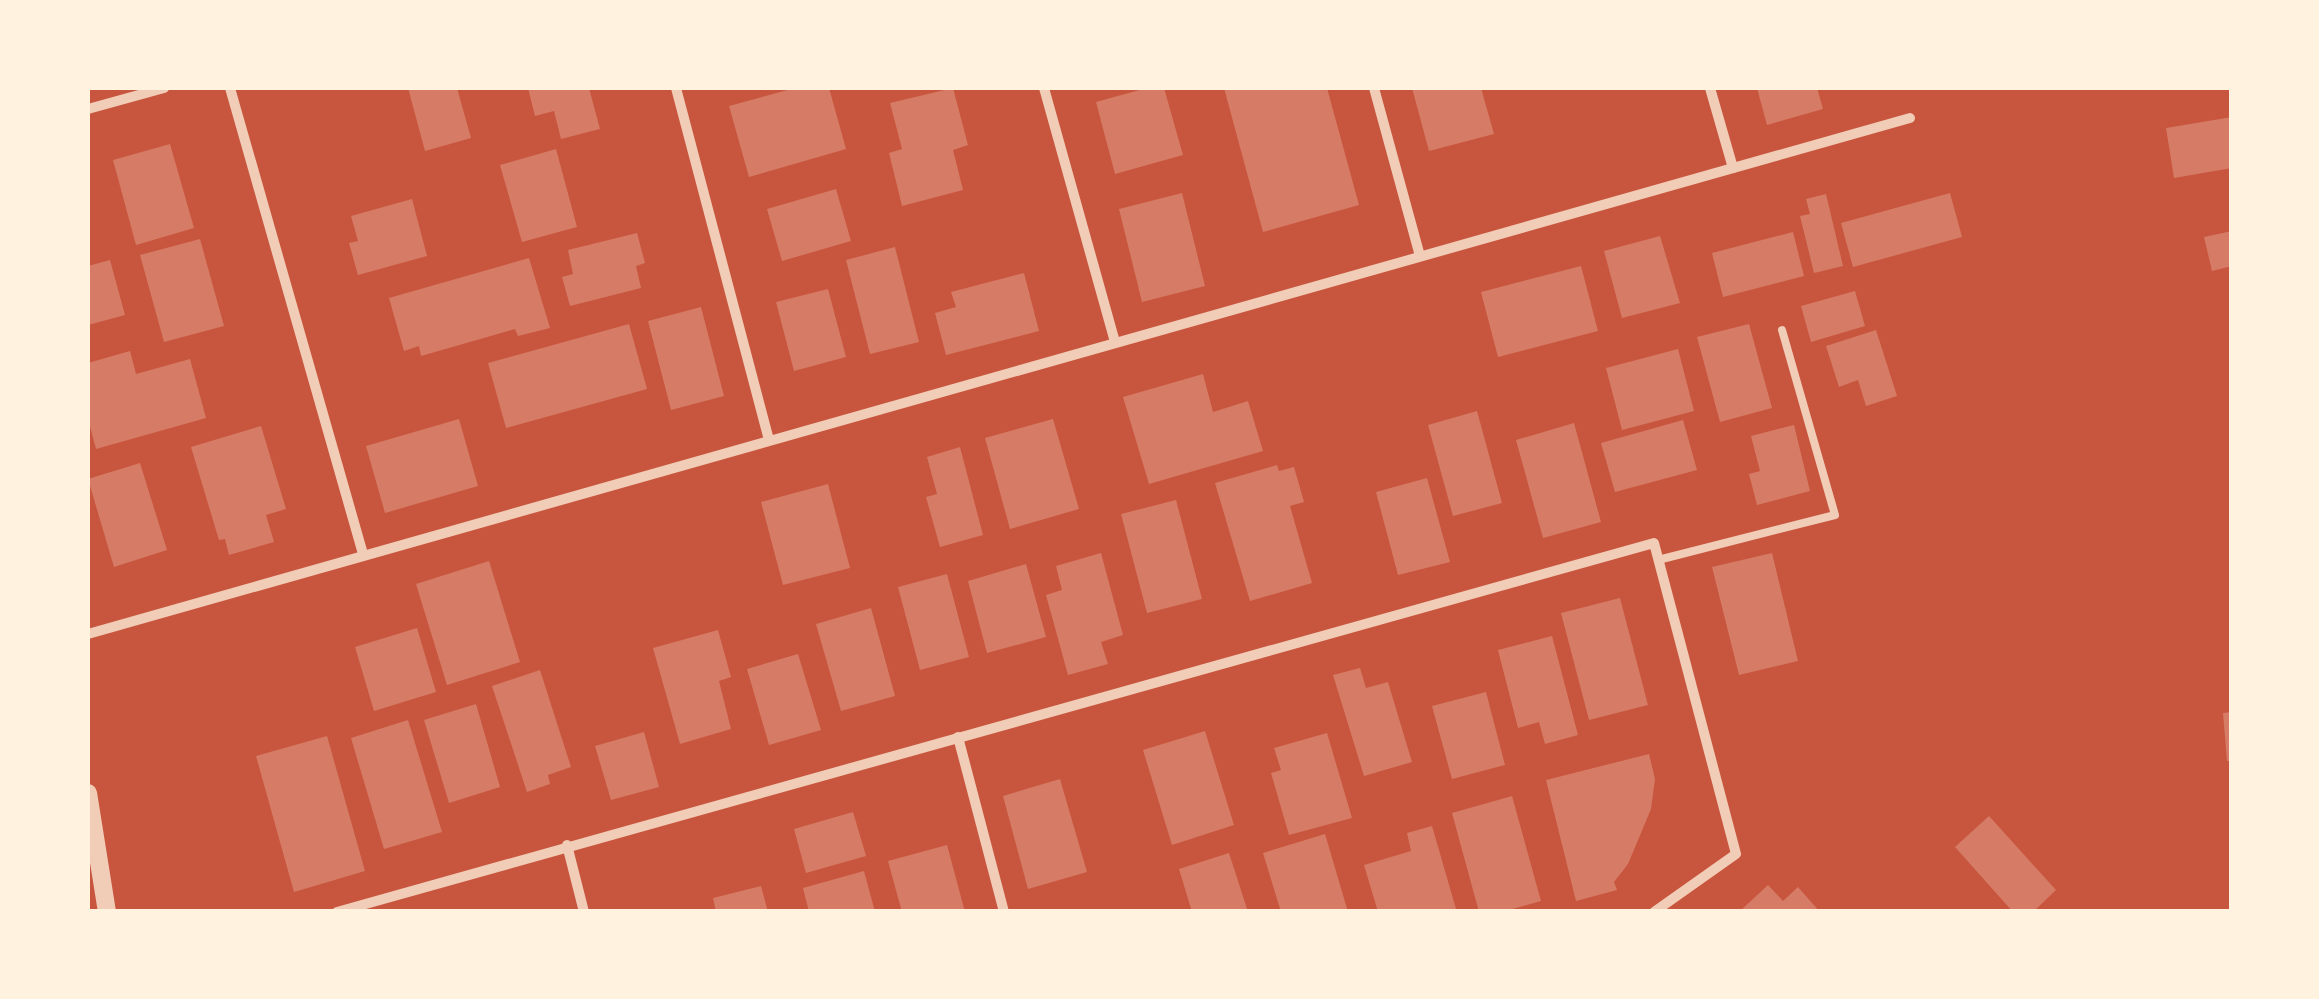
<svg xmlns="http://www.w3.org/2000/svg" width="2319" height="999" font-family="Poppins,sans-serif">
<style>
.building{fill:#d67c66}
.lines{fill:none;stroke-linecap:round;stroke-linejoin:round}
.service{stroke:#f1ccb7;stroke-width:8}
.minor{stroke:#f1ccb7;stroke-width:10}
.tertiary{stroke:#f1ccb7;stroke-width:18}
</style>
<rect width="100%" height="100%" fill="#c8553d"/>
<g class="building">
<polygon points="408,88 457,88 471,138 425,151"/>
<polygon points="528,88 589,88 600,129 561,139 554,111 535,116"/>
<polygon points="795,88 829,88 846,149 749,177 729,106"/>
<polygon points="953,88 968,145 953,150 963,190 902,206 889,153 902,149 890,103"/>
<polygon points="1147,88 1164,88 1183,155 1115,174 1096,102"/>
<polygon points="1224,88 1327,88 1359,205 1263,232"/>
<polygon points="1412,88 1481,88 1494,134 1429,151"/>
<polygon points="1757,88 1817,88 1823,109 1767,125"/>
<polygon points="2232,117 2232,168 2174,178 2166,128"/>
<polygon points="170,144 194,228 136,245 113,160"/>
<polygon points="556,149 577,227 522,242 500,165"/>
<polygon points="836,189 851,241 782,261 767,209"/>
<polygon points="1182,193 1205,286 1142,302 1119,209"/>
<polygon points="1950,193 1962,237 1853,267 1841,223"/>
<polygon points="1826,194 1843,266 1814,273 1800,216 1810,214 1806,199"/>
<polygon points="412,199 427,256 358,275 349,243 358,241 351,216"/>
<polygon points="2232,231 2232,266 2212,271 2204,237"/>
<polygon points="1793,232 1804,276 1723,297 1712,253"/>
<polygon points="637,233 645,263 636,266 641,288 570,306 562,277 573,274 568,250"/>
<polygon points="1660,236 1680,303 1622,318 1604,251"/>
<polygon points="200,239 224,326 164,342 140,255"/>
<polygon points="895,247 919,342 870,354 846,260"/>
<polygon points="529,258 550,328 518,336 515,329 421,356 419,346 404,351 389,298"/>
<polygon points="110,260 125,315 88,325 88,266"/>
<polygon points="1581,266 1598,331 1498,357 1481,292"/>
<polygon points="1024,273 1039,331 946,355 935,313 956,307 951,292"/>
<polygon points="828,289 846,357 794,371 776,302"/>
<polygon points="1855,291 1865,326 1811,342 1801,306"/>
<polygon points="701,307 724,396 671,410 648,321"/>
<polygon points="629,324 647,389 506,428 488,363"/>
<polygon points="1749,324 1772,408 1720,422 1697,337"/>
<polygon points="1876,330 1897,396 1866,406 1858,380 1839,387 1826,346"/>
<polygon points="1678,349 1694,411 1622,430 1606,368"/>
<polygon points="130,351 136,374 190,359 206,418 96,449 88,419 88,363"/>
<polygon points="1203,374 1213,412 1248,401 1263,451 1149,484 1123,397"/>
<polygon points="1477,411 1502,503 1453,516 1428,425"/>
<polygon points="459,419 478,486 385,513 366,446"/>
<polygon points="1053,419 1079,509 1010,529 985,438"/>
<polygon points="1683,420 1697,470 1615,492 1601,443"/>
<polygon points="1574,423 1601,522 1543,538 1516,440"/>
<polygon points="1794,425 1810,491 1757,505 1749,474 1760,471 1751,436"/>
<polygon points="261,426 286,509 266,515 274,542 229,555 225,539 219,540 191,447"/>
<polygon points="960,447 983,535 940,547 926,497 937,494 927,457"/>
<polygon points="140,463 167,550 114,567 88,479"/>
<polygon points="1277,465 1279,471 1294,467 1304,502 1290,506 1312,583 1250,601 1215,483"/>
<polygon points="1427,478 1450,562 1398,575 1376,492"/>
<polygon points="828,484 850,568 783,585 761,502"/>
<polygon points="1176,500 1202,599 1147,613 1121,514"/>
<polygon points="1101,553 1123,635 1101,642 1108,664 1068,675 1046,595 1062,590 1056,566"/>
<polygon points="1772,553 1798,661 1739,675 1712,567"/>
<polygon points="489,561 520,662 447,685 416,584"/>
<polygon points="1026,564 1046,637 987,653 968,581"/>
<polygon points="947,574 969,657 920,670 898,587"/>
<polygon points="1620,598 1648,705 1589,720 1561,613"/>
<polygon points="871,608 895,696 841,711 816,624"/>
<polygon points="417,628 436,692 374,711 355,647"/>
<polygon points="718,630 731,677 719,681 731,729 680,744 653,648"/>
<polygon points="1552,636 1578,735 1545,744 1539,722 1518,728 1498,650"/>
<polygon points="798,654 821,730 769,745 747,669"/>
<polygon points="1360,668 1366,688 1388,682 1412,762 1364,776 1333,675"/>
<polygon points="540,670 571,767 548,775 550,784 527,792 492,686"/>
<polygon points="1486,692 1505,765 1452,779 1432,706"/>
<polygon points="476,704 500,787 449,803 424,720"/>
<polygon points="2232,712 2232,761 2227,761 2223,713"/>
<polygon points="408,720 442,832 384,849 351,738"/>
<polygon points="1205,731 1234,825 1172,845 1143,750"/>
<polygon points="644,732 659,787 611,800 595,746"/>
<polygon points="1327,733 1352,818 1289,835 1271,773 1281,770 1274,748"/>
<polygon points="327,736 365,871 294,892 256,756"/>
<polygon points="1649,754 1655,779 1651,809 1628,864 1614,882 1617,890 1576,901 1546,780"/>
<polygon points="1060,779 1087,872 1028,889 1003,796"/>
<polygon points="1512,796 1541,901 1502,912 1479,912 1452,813"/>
<polygon points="853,812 866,856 806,873 794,829"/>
<polygon points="1989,816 2056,890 2033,912 2013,912 1955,847"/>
<polygon points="1432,826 1456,909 1378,912 1364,865 1411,851 1407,833"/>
<polygon points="1325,834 1348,912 1281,912 1263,853"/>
<polygon points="947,845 965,912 902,912 888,861"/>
<polygon points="1229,853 1248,912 1192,912 1179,869"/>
<polygon points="864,871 875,912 809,912 803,888"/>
<polygon points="1768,885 1783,901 1798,887 1820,912 1739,912"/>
<polygon points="761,886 768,912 716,912 713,898"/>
</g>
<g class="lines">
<polyline class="service" points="1658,560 1835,515 1782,330"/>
<g class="minor">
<polyline points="230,88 363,554"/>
<polyline points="676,88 769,440"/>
<polyline points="1044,88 1115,342"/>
<polyline points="1374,88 1420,256"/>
<polyline points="1710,88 1733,168"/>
<polyline points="88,109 164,88"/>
<polyline points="88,634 1910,118"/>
<polyline points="958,737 1004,912"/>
<polyline points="567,845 584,912"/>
<polyline points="337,912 1654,543 1736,854 1654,912"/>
</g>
<polyline class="tertiary" points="88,793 107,912"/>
</g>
<rect width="2319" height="999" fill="none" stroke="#fff3e0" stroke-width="180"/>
</svg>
